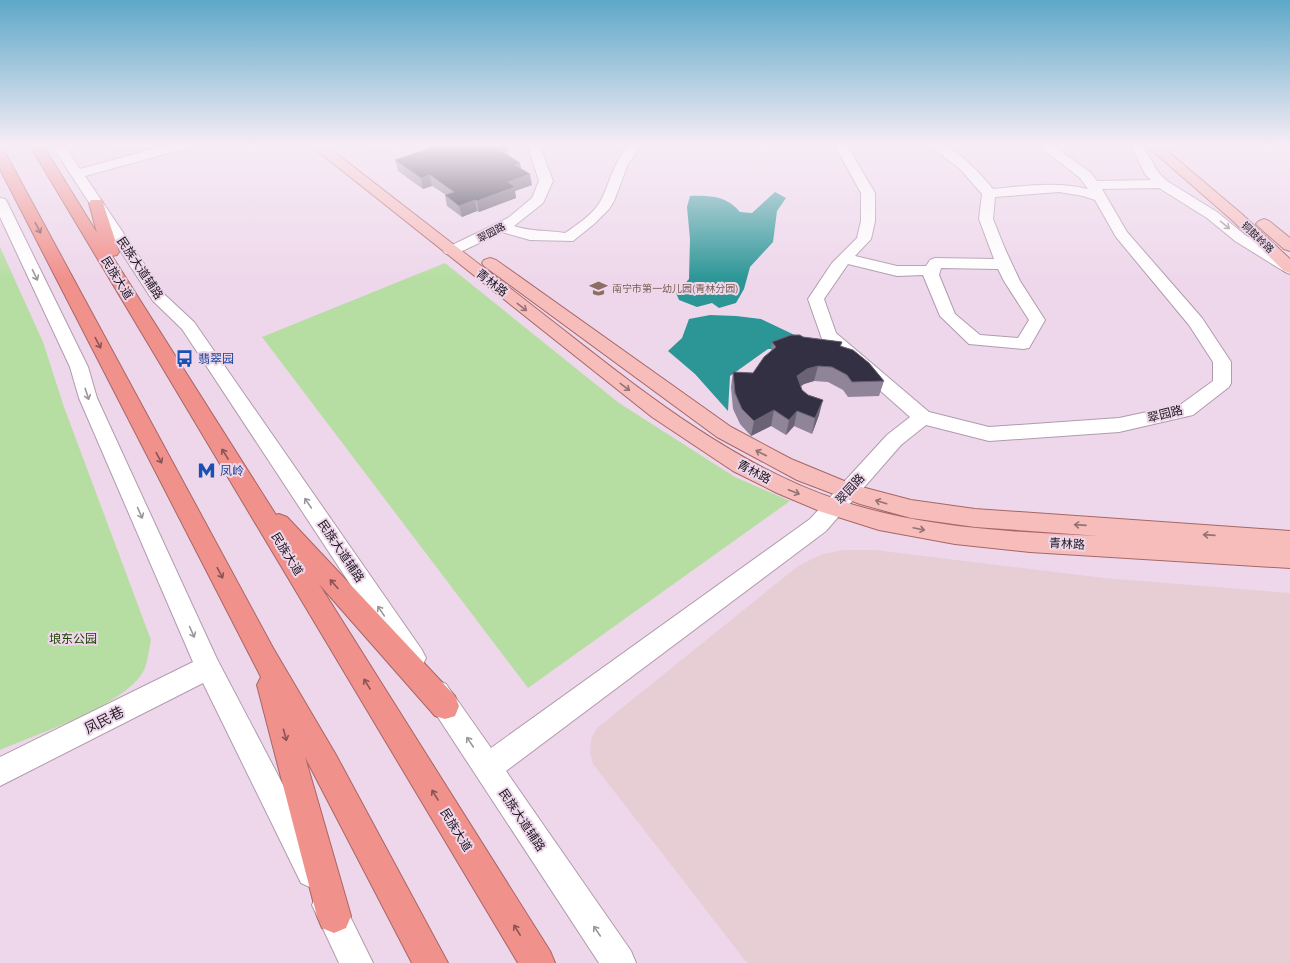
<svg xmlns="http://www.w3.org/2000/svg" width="1290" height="963" font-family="Ubuntu,'Noto Sans SC',sans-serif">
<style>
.commercial{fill:#e7ced4}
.green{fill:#b6dea2}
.water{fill:#2c9697}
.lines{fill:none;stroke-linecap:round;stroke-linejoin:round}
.minor-casing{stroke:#b09bad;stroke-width:2}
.major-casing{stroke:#a76666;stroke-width:2}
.highway-casing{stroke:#a76666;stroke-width:2}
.minor{fill:#fff;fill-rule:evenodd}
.major{fill:#f7bdba;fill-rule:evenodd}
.highway{fill:#f1918c;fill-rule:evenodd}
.wall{fill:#908498}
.shaded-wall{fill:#6b6276}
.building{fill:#333044;stroke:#6b6276}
.oneway{stroke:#9a979a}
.oneway2{stroke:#885455}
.oneway3{stroke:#957274}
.labels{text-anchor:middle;stroke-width:4;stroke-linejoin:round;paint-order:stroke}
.far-street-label{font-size:10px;fill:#1e171e;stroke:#eed7eb}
.far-education-label{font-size:10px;fill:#785e54;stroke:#eed7eb;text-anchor:start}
.street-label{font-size:12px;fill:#1e171e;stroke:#eed7eb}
.transit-label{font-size:12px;fill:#164399;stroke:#eed7eb;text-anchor:start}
.park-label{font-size:12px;fill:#1f4302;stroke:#eed7eb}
.near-street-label{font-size:14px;fill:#1e171e;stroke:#eed7eb}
</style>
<rect width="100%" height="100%" fill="#eed7eb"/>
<g class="commercial">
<polygon points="104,144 171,144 116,160"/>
<polygon points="842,550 875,550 1104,578 1290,593 1290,963 747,963 593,764 590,753 591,739 597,728 798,566 820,555"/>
</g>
<g class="green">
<polygon points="364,144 405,144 375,154 370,150 379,147"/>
<path d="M 0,247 L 43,342 L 64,407 L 151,640 C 149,649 148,659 145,668 C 130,704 37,734 0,750 Z"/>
<polygon points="445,263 619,403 735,477 790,501 528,688 262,337"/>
</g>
<g class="water">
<path d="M 775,192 L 786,198 L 777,211 L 773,242 L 750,267 L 744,289 L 736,303 L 719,308 L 712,303 L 697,307 L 679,300 L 676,293 L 689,279 L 690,239 L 687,207 L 690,196 C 710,195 727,196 740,212 L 752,213 Z"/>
<polygon points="710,315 736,316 761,319 822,348 768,349 730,376 728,411 695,374 668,351 682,338 689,319"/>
</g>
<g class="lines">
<defs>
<g id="minor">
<polygon points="51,144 63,144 80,169 171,144 193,144 191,147 85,176 165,295 194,322 422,650 426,658 422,666 413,670 404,666 182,329 153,301"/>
<path d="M 527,144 L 539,144 L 553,181 L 543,203 L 514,226 C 532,232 546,230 565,233 C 577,225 592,215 600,202 C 611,182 613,161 630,144 L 643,144 L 628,164 L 614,201 L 609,209 L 594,224 L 573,241 L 530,240 L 502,232 L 456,254 L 446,254 L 443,251 L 446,248 L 508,218 L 532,198 L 539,181 Z"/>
<path d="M 834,144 L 846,144 L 875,193 L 875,221 L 871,239 L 855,256 L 897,266 L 926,266 L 930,260 L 935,258 L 994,259 L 979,219 L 982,194 L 960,169 L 928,144 C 933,144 940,143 944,145 C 959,151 983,176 993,189 C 1025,186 1056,181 1088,189 L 1080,178 L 1036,144 L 1051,144 L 1090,172 L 1097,181 L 1151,180 L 1145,174 L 1130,144 L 1142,144 L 1158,172 L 1167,181 L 1217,212 L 1245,235 L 1290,262 L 1290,274 L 1285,272 L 1235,241 L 1207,218 L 1159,188 L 1102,189 L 1127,232 L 1202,318 L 1231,362 L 1231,383 L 1229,387 L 1193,415 L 1119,432 L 989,441 L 926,425 L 901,445 L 826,531 L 506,771 L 631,951 L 636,963 L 599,963 L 428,702 L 424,693 L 428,684 L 437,680 L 446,684 L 491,748 L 810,519 L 887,435 L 910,417 L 822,339 L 808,299 L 832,263 L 857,238 L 861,221 L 861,193 ZM 1059,192 L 1083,196 L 1095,200 L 1116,237 L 1189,325 L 1213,362 L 1213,381 L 1180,405 L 1119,418 L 989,427 L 929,412 L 836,333 L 824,299 L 848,264 L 897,276 L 923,275 L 940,316 L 969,344 L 1023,349 L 1029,348 L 1045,320 L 1020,281 L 1005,249 L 993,219 L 995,197 ZM 941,268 L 998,269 L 1004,281 L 1029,320 L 1018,338 L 980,335 L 955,314 L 939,275 Z"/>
<polygon points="0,198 5,199 7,202 88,367 97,398 217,659 323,861 328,872 323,883 312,888 301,883 203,683 0,786 0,757 193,662 79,398 70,367 0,217"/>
<polygon points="328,889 339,894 373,963 339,963 312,905 317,894"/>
</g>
<g id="major">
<path d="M 309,144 L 324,144 C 398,202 473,259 547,317 C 637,387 729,463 838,500 C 922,528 1011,532 1099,536 L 975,527 L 911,518 L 860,504 L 797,480 L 717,437 L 484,266 L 482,263 L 484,260 L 490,258 L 496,260 L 731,427 L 791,459 L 854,485 L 911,500 L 975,509 L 1290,531 L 1290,568 L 1030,552 L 955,544 L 879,530 L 822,512 L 777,493 L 733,471 L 652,417 Z"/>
<polygon points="1145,144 1159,144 1243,215 1290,259 1290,273 1284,271 1233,221"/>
<polygon points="1264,219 1269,221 1290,238 1290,251 1284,249 1259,227 1256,224 1259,221"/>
</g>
<g id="highway">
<polygon points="29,144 42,144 97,233 89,203 91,200 101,200 103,203 119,252 117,255 112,256 276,515 279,514 287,517 455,696 459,706 455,716 445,719 435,716 319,584 550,951 555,963 518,963"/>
<polygon points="63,144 62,148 57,149 51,145"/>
<polygon points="0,152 5,153 7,156 273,648 336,755 448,963 412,963 305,757 351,916 346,928 334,933 322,928 317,916 257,685 261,677 0,169"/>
</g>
</defs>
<use href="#minor" class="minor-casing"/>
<use href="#major" class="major-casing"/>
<use href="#highway" class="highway-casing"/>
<use href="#minor" class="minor"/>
<use href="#major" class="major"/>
<use href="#highway" class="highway"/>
</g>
<g class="wall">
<polygon points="511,147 507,149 508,155 521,168 532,185 515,191 516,198 479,212 477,211 462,217 447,206 445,195 446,195 432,186 423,189 398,171 395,160"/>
<polygon points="803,337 842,342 841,346 884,381 879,396 848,397 843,390 828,382 814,381 804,384 801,386 802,390 819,415 812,434 794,426 786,435 771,426 751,436 740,424 733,409 731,387 733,372 753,373 771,352 772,342"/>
</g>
<g class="shaded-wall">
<polygon points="497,144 511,144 511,147 507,149 508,158 501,161"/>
<polygon points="520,163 522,173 515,165"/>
<polygon points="530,174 532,185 515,191 516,198 479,212 477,201 508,182"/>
<polygon points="430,175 432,186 423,189 421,178"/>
<polygon points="475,200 477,211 462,217 459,206"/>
<polygon points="818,366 814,381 804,384 793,392 797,376 807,369"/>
<polygon points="823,400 819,415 812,434 815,418"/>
<polygon points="774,410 771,426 751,436 754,421"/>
<polygon points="797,411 794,426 786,435 789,420"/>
</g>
<g class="building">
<polygon points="442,144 501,144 507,148 500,150 520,163 515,165 530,174 508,182 515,187 477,201 475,200 459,206 445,195 454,192 430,175 421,178 395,160"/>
<polygon points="791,335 800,335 803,337 842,342 840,346 853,350 869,363 884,381 852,382 847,375 832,367 818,366 807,369 797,376 802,390 808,395 823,400 815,418 797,411 789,420 774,410 754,421 742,409 735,393 733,372 753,373 764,357 776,347 772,342"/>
</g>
<defs><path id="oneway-shaft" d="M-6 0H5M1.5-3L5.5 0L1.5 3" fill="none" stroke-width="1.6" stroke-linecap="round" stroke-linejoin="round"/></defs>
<g class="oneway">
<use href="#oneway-shaft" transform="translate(1225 225) rotate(39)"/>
<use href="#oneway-shaft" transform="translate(35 275) rotate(64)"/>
<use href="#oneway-shaft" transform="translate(87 394) rotate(72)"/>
<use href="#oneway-shaft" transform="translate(308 503) rotate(-124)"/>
<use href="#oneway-shaft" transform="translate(140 513) rotate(66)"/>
<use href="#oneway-shaft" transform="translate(381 611) rotate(-124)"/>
<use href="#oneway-shaft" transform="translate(192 632) rotate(66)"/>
<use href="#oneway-shaft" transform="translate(470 742) rotate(-124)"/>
<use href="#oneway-shaft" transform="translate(597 931) rotate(-124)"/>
</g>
<g class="oneway2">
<use href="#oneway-shaft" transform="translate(38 228) rotate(62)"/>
<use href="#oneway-shaft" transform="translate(98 343) rotate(62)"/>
<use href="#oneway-shaft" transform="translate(225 454) rotate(-122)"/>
<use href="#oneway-shaft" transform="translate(159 458) rotate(62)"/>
<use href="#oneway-shaft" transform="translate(220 573) rotate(62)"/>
<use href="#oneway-shaft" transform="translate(334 584) rotate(-132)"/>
<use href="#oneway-shaft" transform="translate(367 684) rotate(-122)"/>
<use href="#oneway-shaft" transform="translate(285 735) rotate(75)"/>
<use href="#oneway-shaft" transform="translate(435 795) rotate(-122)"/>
<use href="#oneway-shaft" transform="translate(517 930) rotate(-122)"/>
</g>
<g class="oneway3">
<use href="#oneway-shaft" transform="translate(522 307) rotate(38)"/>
<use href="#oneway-shaft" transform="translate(625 387) rotate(37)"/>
<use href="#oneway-shaft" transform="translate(761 453) rotate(-153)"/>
<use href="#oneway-shaft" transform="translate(794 492) rotate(21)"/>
<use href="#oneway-shaft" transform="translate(881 502) rotate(-163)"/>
<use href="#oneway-shaft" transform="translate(1080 525) rotate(-176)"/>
<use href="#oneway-shaft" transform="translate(919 529) rotate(12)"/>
<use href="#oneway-shaft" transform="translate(1209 535) rotate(-176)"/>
</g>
<linearGradient id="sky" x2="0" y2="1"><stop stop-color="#5da8c8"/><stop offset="0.52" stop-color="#f7edf6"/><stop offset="1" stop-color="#f7edf6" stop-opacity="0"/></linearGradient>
<rect width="1290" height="279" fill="url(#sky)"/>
<defs>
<symbol id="school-bare" viewBox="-9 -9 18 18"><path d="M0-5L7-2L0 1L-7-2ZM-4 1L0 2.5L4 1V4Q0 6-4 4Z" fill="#8d6e63" stroke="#eed7eb" stroke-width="2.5" paint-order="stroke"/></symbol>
<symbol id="bus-bare" viewBox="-9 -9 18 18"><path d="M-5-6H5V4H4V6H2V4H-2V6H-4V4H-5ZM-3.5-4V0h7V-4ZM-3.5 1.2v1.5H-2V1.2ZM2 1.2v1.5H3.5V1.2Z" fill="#1a4fb4" stroke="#eed7eb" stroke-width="2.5" paint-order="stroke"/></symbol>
<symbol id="metro-bare" viewBox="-9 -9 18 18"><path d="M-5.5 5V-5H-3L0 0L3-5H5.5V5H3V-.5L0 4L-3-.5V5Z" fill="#1a4fb4" stroke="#eed7eb" stroke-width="2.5" paint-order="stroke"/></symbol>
</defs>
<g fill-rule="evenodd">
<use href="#school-bare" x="586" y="276" width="25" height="25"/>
<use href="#bus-bare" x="172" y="346" width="25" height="25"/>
<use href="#metro-bare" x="194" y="458" width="25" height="25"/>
</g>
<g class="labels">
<g class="far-street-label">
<text transform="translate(491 232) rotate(-28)" y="4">翠园路</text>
<text transform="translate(1258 237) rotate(44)" y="4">铜鼓岭路</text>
</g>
<g class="far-education-label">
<text x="612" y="292">南宁市第一幼儿园(青林分园)</text>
</g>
<g class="street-label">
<text transform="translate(140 268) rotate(56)" y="4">民族大道辅路</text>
<text transform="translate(117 278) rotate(58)" y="4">民族大道</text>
<text transform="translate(492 283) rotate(38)" y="4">青林路</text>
<text transform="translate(1165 414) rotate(-14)" y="4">翠园路</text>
<text transform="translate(754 472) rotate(28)" y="4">青林路</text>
<text transform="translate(850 489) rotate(-47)" y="4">翠园路</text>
<text transform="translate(1067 544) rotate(3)" y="4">青林路</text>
<text transform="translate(341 551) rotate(56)" y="4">民族大道辅路</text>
<text transform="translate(287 554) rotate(58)" y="4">民族大道</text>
<text transform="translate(522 820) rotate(56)" y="4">民族大道辅路</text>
<text transform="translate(456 830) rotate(58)" y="4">民族大道</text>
</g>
<g class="transit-label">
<text x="198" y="363">翡翠园</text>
<text x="220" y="475">凤岭</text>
</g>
<g class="park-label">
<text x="73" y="643">埌东公园</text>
</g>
<g class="near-street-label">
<text transform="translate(104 720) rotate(-27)" y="5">凤民巷</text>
</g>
</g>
</svg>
